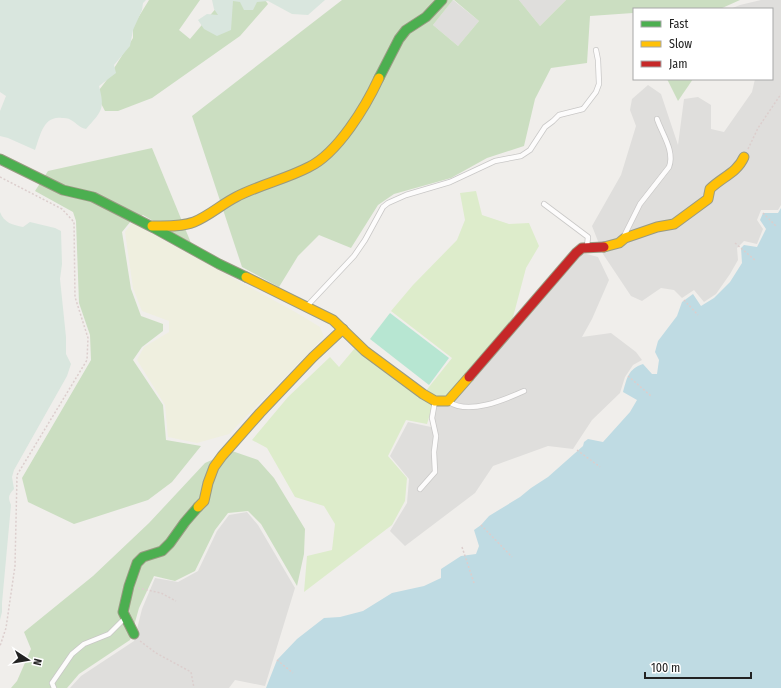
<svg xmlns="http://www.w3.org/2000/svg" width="781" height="688" font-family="'Fira Sans Condensed',sans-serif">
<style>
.residential{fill:#dfdedc}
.farmland{fill:#efefdf}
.grass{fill:#ddeccb}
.forest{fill:#cbdec1}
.wetland{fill:#d9e6de}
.pitch{fill:#b7e6d2}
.water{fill:#bfdbe3}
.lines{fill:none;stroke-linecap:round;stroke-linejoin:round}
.lane-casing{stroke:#c9c8c7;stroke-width:6}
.fast-casing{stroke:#999a82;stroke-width:11}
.slow-casing{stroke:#999a82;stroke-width:11}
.jam-casing{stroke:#999a82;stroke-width:11}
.path{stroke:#dccecd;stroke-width:1.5;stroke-dasharray:2 2;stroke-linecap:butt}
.lane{stroke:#fdfcfc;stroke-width:4.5}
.fast{stroke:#4caf50;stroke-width:9}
.slow{stroke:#ffc107;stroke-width:9}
.jam{stroke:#c62828;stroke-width:9}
</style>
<rect width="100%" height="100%" fill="#f0eeeb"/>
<g class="residential">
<polygon points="453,0 479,21 458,46 433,25"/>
<polygon points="519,0 566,0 540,26"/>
<polygon points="761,0 781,0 781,205 778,210 761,210 757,220 763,229 757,244 744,241 737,248 738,260 730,274 716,294 704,302 694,290 682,298 674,290 661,288 642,301 631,296 603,254 592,226 621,175 636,126 630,110 632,99 648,85 661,94 678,145 684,99 698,97 711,105 711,129 724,132 752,92 755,79 772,79 772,9 730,9 740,5"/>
<polygon points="583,253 598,257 609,280 592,319 582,337 611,333 636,352 642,360 633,365 625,377 620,393 592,420 573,449 548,446 493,466 475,493 405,546 390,531 407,503 409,479 390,456 408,422 431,427 436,406"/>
<polygon points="247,512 258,525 295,588 265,686 235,680 229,688 70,688 81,676 134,641 142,609 155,578 178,582 198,571 217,531 229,515"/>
</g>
<polygon class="farmland" points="132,223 297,313 320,327 324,337 229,434 197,443 168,437 165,405 137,360 144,347 169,332 169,321 142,311 133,288 125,232"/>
<polygon class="grass" points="476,191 482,215 509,224 529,223 539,246 526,268 512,321 446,396 435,398 427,424 406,420 388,456 407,478 405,501 392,525 304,592 307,556 332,550 335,524 324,506 295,497 267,448 252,440 288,397 330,357 339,367 355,348 421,397 452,358 391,311 413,285 457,240 465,220 460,193"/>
<g class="forest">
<polygon points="149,0 200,0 179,30 190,39 223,0 265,0 268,4 240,36 152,98 118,111 105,111 96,94 106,81 133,38 133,26"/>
<polygon points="342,0 453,0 433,25 458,46 479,21 454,0 519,0 540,26 566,0 740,0 720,9 634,9 634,16 633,13 590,16 587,63 551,68 535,99 524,146 487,158 451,178 394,194 378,205 351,248 319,235 298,256 279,287 242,267 192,116"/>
<polygon points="667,79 693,79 678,101"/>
<polygon points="152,148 191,243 143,215 131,221 122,232 131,289 141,316 163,324 163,331 142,347 133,360 163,405 166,440 201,446 172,482 148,500 74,524 28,502 22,478 91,360 90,335 79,303 76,221 73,212 35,191 48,171"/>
<polygon points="232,451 258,460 274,478 305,529 304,554 297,586 261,524 248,511 228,513 215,530 195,571 175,581 154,576 139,608 130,640 79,674 67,688 11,688 17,681 31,649 24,632 93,576 149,523 205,463"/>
</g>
<g class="wetland">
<path d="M 0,0 L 146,0 L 143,3 L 142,10 L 133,30 L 130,46 L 114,65 L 116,73 L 99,86 C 105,109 102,111 86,129 C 78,127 77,123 71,120 C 68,118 64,118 62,118 C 43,115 40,137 35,150 L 8,138 L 0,136 L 0,111 L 6,96 L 0,92 Z"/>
<polygon points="212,0 325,0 308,15 292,14 268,1 257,2 253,10 244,10 240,2 233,1 231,30 217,36 204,29 198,20 207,14 218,15 214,9"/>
<path d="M 0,212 C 4,223 13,225 23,227 L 30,222 L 55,228 L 61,231 L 62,264 L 60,279 L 66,337 L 66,354 L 71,364 L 67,376 L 14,470 L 12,477 L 14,489 C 8,495 8,498 11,505 L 2,603 L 2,612 L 0,620 Z"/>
</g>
<polygon class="pitch" points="390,313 449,358 429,385 370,339"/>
<path class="water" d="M 781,208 L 781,688 L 266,688 L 277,660 L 297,639 L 324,618 L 340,617 L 363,611 L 392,593 L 424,586 L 441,578 L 441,569 L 461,556 L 476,554 L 479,546 L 474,530 L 481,525 L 489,516 L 520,497 L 531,488 L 548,477 L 583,446 L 584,442 L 588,439 L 603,442 L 630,412 L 637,400 L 623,392 C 627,378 628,369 643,364 L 652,374 L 657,374 L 659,360 L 655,352 L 658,341 L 677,316 L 682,302 L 693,294 L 701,306 L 714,298 L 730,282 L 742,263 L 741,248 L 744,245 L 757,247 L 766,229 L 760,220 L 763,213 L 778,213 Z"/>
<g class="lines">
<defs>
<g id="lane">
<polyline points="544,204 588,237 587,246"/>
<path d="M 624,236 L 640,204 L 669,167 C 675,151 662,134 657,119"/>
<polyline points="308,305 354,256 365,240 383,207 388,203 406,195 450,182 495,161 521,156 530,150 545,127 553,121 559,115 583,109 596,92 599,84 598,60 596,50"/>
<path d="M 449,402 C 469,415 504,400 524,391"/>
<polyline points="420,489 435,472 434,452 436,436 432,418 435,401"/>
<polyline points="54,688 52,683 72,654 84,644 109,634 125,618"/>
</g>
<g id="fast">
<polyline points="379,78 399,39 406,30 426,17 442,0"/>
<polyline points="0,159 63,190 93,197 154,228 219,264 246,277"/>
<polyline points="134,634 123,612 129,586 137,563 143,557 162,551 170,543 185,522 198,507"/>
</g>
<g id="slow">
<path d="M 152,226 C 166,226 181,227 194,222 C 209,216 222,204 236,197 C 259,185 286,179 309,167 C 338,153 366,106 379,78"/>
<path d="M 604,247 L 619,243 L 625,238 L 657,227 L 674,224 L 708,199 L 710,189 C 722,177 737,173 744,157"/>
<polyline points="246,277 333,320 365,351 423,394 435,401 448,401 469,377"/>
<polyline points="198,507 204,501 208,483 214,467 222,456 260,413 313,357 343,329"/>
</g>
<polyline id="jam" points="469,377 576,253 582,248 604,247"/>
</defs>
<use href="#lane" class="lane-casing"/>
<use href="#fast" class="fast-casing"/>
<use href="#slow" class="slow-casing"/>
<use href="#jam" class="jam-casing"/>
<g class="path">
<polyline points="748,149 758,128 781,94"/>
<polyline points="0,177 62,209 74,222 75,297 88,338 87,360 17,475 15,566 6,628 0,646"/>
<polyline points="763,213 777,227"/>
<polyline points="735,243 756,261"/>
<polyline points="684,300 698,315"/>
<polyline points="628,376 651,396"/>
<polyline points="577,450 600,467"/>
<polyline points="481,525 512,557"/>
<polyline points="462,547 474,583"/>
<polyline points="138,588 161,593 176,601"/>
<polyline points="140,641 156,653 191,672 194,688"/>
<polyline points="277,660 293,673"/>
</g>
<use href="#lane" class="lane"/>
<use href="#fast" class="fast"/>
<use href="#slow" class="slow"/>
<use href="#jam" class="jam"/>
</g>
<rect x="633" y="8" width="140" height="72" fill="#ffffff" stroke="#a7a7a7"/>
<rect x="641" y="21" width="20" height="6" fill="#4caf50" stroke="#a7a7a7"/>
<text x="669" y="28" font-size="12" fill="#222222">Fast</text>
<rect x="641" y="41" width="20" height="6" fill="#ffc107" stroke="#a7a7a7"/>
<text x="669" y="48" font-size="12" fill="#222222">Slow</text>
<rect x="641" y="61" width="20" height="6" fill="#c62828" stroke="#a7a7a7"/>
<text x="669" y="68" font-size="12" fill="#222222">Jam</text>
<g transform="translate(28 660) rotate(102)" stroke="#ffffff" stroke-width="3" paint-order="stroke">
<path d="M0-3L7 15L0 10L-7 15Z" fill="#222222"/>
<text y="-6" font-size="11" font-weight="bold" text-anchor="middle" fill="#222222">N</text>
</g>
<path d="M645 672v6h106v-6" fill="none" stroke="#222222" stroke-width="2"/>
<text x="651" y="672" font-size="12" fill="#222222" stroke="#ffffff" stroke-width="3" paint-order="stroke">100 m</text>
</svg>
